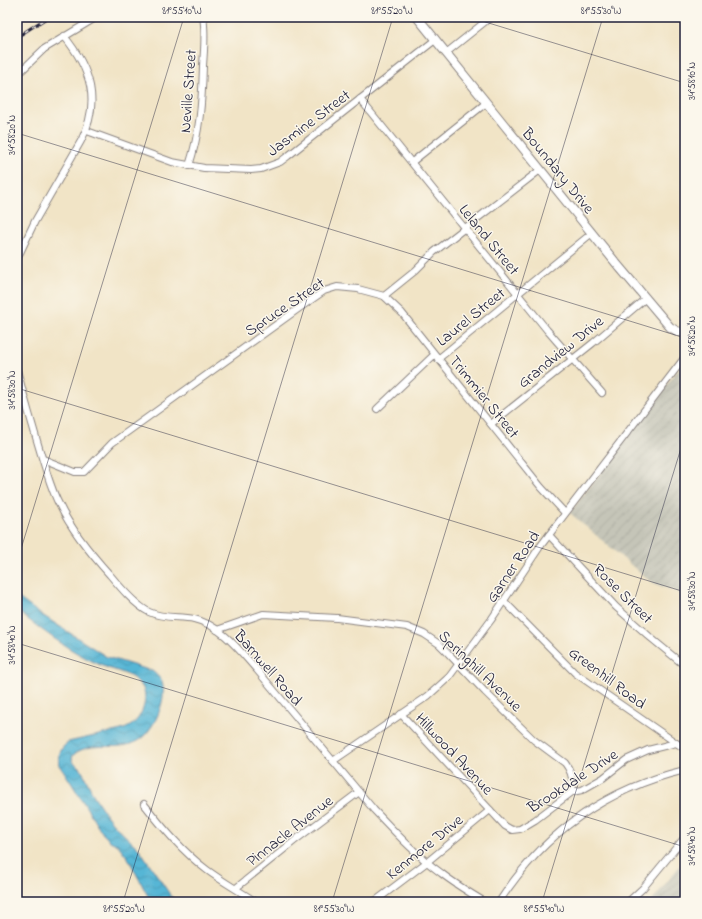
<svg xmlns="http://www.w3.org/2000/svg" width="702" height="919" font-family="'Indie Flower',sans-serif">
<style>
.industrial{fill:url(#industrial-furrows)}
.water{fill:url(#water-waves);stroke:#3c6c88}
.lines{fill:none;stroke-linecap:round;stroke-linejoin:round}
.minor-casing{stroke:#8a8380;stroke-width:8}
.tertiary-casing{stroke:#8a8380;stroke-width:10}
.minor{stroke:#fff;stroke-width:6}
.tertiary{stroke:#fff;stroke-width:8}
.rail-casing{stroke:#22223b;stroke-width:3}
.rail{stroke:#fbf7ec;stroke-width:1.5;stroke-dasharray:4.5;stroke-linecap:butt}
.ticks{fill:none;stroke:#22223b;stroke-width:1;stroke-opacity:0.45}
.labels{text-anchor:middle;stroke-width:3;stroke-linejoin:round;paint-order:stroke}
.street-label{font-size:16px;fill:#22223b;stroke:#fbf7ec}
.neatline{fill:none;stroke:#22223b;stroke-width:1.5}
.ticks-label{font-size:10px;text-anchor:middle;fill:#22223b}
</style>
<defs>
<pattern id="industrial-furrows" width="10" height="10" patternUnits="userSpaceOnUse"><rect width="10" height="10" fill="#c5c5b8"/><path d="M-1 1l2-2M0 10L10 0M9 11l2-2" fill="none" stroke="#a9a99f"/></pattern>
<pattern id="water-waves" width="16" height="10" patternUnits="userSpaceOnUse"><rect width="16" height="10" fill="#57b6d5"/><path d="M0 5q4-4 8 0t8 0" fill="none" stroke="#4894ae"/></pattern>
</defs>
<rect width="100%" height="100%" fill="#fbf7ec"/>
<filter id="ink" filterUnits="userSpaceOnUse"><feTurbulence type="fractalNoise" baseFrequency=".025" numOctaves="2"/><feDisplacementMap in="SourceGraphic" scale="8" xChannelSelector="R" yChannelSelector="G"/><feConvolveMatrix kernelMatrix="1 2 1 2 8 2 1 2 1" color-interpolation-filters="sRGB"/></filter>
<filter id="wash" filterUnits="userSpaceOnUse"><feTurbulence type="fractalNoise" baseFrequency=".012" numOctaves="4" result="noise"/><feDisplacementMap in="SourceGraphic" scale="16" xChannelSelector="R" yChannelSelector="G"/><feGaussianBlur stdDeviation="0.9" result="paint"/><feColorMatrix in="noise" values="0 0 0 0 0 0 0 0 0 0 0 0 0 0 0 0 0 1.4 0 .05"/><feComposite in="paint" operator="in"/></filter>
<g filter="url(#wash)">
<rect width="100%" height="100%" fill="#f1e4c6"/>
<g class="industrial">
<polygon points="685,361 685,595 652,583 570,513"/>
<polygon points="685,859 685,902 652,902 652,901"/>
</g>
<path class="water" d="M 17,597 L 39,613 L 107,657 L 152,671 C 156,674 159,677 162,682 C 168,700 153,733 137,741 C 117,753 92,739 73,755 L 72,759 L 73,762 L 77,765 L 81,769 L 94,796 L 107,816 L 115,826 L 140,850 L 175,902 L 151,902 L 128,858 L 118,845 L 110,841 L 103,834 L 60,765 C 58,755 60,749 68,742 L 121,730 C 124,729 127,728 130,726 C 142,719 151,695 140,684 C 131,674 120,672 108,668 C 98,664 87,659 77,653 C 56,641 37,626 17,611 Z"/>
</g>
<g filter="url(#ink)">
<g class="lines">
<defs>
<g id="minor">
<polyline points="446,53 491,17"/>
<polyline points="17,75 44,49 97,17"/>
<polyline points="360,99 547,330 602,393"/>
<polyline points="87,131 172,162 204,168 251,170 261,169 280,162 288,156 435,40"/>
<polyline points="412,162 486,103"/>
<path d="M 189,166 C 200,132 202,101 203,66 C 204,50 206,33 203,17"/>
<path d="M 17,259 L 35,221 L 81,141 C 101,102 91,69 64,36"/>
<polyline points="384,296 415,271 434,252 465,228 540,170"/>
<polyline points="438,359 592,233"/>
<path d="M 17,370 C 25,400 34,431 43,461 C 48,476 52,492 60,506 C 72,531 91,554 110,575 C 120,587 135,605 149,612 C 163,619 180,616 194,619 C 221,625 240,651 257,670 L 374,810 C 395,832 416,855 441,873 C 455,884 470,893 485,902"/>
<polyline points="377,409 434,355"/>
<polyline points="491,424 593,343 646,298"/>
<polyline points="43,459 75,472 84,472 112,443 298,309 324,291 337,287 358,289 384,296 402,313 541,487 565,513"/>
<polyline points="549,535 616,607 651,638 685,666"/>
<polyline points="504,601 575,673 685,749"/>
<path d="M 217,630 L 263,614 L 337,618 L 407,627 L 424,634 L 439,644 L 446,651 L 485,692 L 534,740 L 565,763 C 572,772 574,781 572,792"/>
<polyline points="401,714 505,826 512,830 520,829 535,820 572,792 582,790 603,778 626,760 648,750 676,743"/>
<polyline points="333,761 428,696 449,677 491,620 539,548 685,357"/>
<path d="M 144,804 C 163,828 183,852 207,870 C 223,882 240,891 256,902"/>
<polyline points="236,888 298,838 359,792"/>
<polyline points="374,902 427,862 490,810"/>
<path d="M 499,902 C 544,832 605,789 685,770"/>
<polyline points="628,902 643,888 685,837"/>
</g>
<polyline id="tertiary" points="417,17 616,263 670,327 677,331 685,333"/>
</defs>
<use href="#minor" class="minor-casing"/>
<use href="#tertiary" class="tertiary-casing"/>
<use href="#minor" class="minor"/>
<use href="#tertiary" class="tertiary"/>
<defs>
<polyline id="rail" points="17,37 48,17"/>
</defs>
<use href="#rail" class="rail-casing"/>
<use href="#rail" class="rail"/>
</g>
</g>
<path class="ticks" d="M 469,17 L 685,83M 17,133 L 685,338M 17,388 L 685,592M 17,562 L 184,17M 17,643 L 685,847M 17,898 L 31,902M 123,902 L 393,17M 332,902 L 603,17M 542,902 L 685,435"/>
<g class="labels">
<g class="street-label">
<text transform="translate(187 91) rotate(-86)" y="6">Neville Street</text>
<text transform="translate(308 122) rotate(-37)" y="6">Jasmine Street</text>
<text transform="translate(559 170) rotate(51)" y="6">Boundary Drive</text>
<text transform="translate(490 239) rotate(51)" y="6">Leland Street</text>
<text transform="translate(284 306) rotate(-34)" y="6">Spruce Street</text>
<text transform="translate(470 316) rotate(-39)" y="6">Laurel Street</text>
<text transform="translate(560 351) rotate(-39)" y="6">Grandview Drive</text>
<text transform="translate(485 396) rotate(51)" y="6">Trimmier Street</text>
<text transform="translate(512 566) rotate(-56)" y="6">Garner Road</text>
<text transform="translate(624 593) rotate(45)" y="6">Rose Street</text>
<text transform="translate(269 667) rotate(49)" y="6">Barnwell Road</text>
<text transform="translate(481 670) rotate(44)" y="6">Springhill Avenue</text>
<text transform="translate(608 677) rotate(37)" y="6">Greenhill Road</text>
<text transform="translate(455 753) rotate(47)" y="6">Hillwood Avenue</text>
<text transform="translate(572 780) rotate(-33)" y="6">Brookdale Drive</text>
<text transform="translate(289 830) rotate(-38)" y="6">Pinnacle Avenue</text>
<text transform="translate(424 846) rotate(-39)" y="6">Kenmore Drive</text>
</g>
</g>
<rect width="702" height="919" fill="none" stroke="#fbf7ec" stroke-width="44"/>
<rect x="22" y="22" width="658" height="875" class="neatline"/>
<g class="ticks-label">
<text x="182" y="14">81°55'10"W</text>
<text x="392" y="14">81°55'20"W</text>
<text x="601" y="14">81°55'30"W</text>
<text transform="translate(691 81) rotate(-90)" y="4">34°58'10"N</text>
<text transform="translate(11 135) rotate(-90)" y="4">34°58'20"N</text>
<text transform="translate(691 336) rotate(-90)" y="4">34°58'20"N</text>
<text transform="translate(11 390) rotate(-90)" y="4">34°58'30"N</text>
<text transform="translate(691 591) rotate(-90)" y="4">34°58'30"N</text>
<text transform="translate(11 645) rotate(-90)" y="4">34°58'40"N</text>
<text transform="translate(691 846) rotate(-90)" y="4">34°58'40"N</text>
<text x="124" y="912">81°55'20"W</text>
<text x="334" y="912">81°55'30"W</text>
<text x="544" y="912">81°55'40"W</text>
</g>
</svg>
